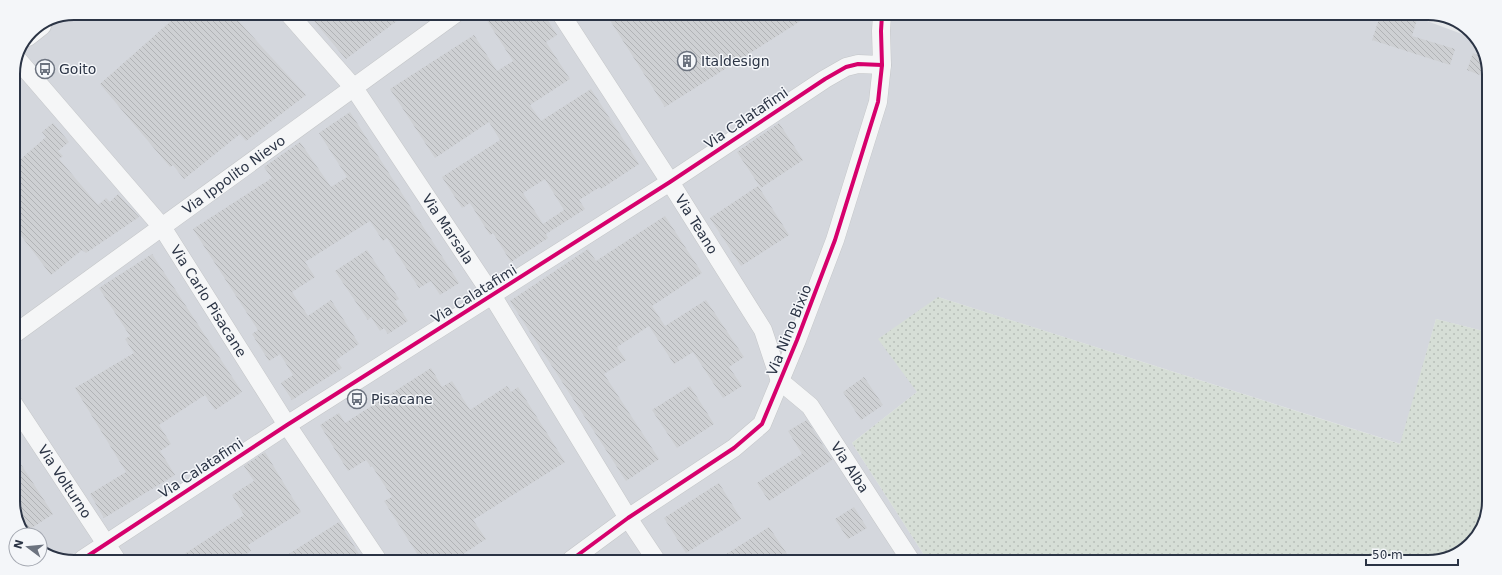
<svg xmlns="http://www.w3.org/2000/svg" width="1502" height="575" font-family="'DejaVu Sans',sans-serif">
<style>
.built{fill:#d4d7dd}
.grass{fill:url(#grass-dots)}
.building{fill:url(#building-back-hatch);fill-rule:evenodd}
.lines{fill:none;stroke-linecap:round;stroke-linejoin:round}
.minor-casing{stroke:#c4c6c8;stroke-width:19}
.minor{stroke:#f5f6f7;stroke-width:18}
.cycleway-casing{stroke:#f4f6f9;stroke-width:6}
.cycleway{stroke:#d6006c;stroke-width:4}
.labels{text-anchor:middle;stroke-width:3;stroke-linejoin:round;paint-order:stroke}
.poi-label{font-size:14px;fill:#2b3445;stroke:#f4f6f9;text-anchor:start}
.street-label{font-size:14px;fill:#2b3445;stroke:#f4f6f9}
.rim{fill:none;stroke:#2b3445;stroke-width:2}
</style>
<defs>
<pattern id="grass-dots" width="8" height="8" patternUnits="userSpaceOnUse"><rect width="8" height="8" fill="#d6ded6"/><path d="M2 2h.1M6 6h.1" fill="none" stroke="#b8bfb9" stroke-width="1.8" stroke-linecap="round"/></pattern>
<pattern id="building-back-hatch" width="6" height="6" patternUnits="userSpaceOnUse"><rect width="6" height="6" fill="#ced0d3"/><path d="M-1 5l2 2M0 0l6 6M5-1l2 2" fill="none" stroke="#b1b3b6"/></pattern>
</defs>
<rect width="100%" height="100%" fill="#e6e8ea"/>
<polygon class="built" points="74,13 1428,16 1427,21 1478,40 1489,69 1487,332 1436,319 1401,444 938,297 917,392 852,443 928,561 54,559 40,549 40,535 24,535 13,506 13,70 31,31"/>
<polygon class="grass" points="938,297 1400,444 1436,319 1487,332 1486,521 1462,552 1429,562 928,561 852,443 917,392 878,339"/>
<g class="building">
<polygon points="180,13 231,13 306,95 246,141 240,134 184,179 173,165 170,167 100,84"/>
<polygon points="308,14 406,14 346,59"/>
<path d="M 494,14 L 544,14 L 557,35 L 546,42 L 570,79 L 530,105 L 541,121 L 591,89 L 639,164 L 601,189 L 600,187 L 579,200 L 585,209 L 546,234 L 548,238 L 511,262 L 493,233 L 490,235 L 470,203 L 462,208 L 442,177 L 500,140 L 489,122 L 435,158 L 390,89 L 474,35 L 497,71 L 513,61 L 486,19 ZM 545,179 L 564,210 L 543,224 L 523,193 Z"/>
<polygon points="606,14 810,15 665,107"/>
<polygon points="1380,16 1418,16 1412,36 1455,49 1450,65 1372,40"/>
<polygon points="1473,53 1484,58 1489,69 1487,78 1467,70"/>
<polygon points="350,112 459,283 440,295 431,281 419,288 387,238 383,241 370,221 305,262 315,277 292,292 308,316 331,300 359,344 336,360 342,368 292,400 281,383 293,375 280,354 269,361 252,334 258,330 193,229 272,178 264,167 300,142 331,187 347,177 319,133"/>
<polygon points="53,123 69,142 58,151 63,156 59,159 98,205 106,198 110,202 118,194 139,217 86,253 82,250 51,275 13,225 13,166 46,137 42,132"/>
<polygon points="779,123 803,160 761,188 737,152"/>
<polygon points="758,186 789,235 741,266 710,218"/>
<polygon points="665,216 702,273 652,306 665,326 706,300 744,357 729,367 742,386 723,398 693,352 674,364 649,326 617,347 626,360 604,374 659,459 626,481 510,301 588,249 596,261"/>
<polygon points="367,250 399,299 395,301 408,321 388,334 384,328 380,331 371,317 368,320 335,271"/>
<polygon points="152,254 242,392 215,410 205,395 159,425 171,444 160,451 175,475 104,518 90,494 126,472 75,388 134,353 125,339 130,336 99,288"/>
<polygon points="431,368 442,387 452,381 470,410 507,386 511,392 518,387 565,462 473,520 486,539 454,560 421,560 384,501 392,497 372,466 371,467 366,460 348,471 320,425 339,413 345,423"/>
<polygon points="864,377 883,405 861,420 843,392"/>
<polygon points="690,386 714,424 677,448 652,410"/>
<polygon points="807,420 832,460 769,501 757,483 802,454 788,431"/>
<polygon points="13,452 53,514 24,533 13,506"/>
<polygon points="265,452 301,512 248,545 251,551 239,559 177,559 244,515 232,495 254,481 244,466"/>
<polygon points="719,483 741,519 686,553 664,518"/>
<polygon points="854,507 867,528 848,539 835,519"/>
<polygon points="339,522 362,559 281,559"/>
<polygon points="769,527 791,560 717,560"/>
</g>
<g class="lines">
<defs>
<g id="minor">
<path id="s1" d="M 289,14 L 354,88 L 492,295 L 628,518 L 656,560"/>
<path id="s2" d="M 561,14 L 670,182 L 763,330 L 780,381 L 810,406 L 911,561"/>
<polyline points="28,37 42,26"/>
<path id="s3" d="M 18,60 L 162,227 L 287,425 L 377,559"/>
<path id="s4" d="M 13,335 L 455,14"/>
<path id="s5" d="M 13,403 L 116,559"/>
<polyline points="83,559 287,425 670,182 825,79 846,67 858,64 882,65"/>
<polyline points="571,560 628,518 734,448 762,424 797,340 835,240 878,102 882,65 881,31 882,15"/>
</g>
</defs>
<use href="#minor" class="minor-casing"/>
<use href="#minor" class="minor"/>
<defs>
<g id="cycleway">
<polyline points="83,559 287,425 670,182 825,79 846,67 858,64 882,65"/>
<polyline points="571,560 628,518 734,448 762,424 797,340 835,240 878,102 882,65 881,31 882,15"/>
</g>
</defs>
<use href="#cycleway" class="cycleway-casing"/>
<use href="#cycleway" class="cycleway"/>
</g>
<defs>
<symbol id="building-ring" viewBox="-11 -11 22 22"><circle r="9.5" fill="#f4f6f9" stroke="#6c737f" stroke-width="1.5"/><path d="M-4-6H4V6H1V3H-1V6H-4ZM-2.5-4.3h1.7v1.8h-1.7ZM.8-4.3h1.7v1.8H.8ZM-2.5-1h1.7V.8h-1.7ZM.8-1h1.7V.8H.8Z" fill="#6c737f"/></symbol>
<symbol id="bus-ring" viewBox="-11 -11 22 22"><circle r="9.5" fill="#f4f6f9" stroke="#6c737f" stroke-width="1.5"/><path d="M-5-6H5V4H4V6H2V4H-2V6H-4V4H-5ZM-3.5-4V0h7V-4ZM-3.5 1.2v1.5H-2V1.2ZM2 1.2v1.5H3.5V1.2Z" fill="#6c737f"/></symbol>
</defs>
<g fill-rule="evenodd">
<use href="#building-ring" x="676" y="50" width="22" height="22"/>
<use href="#bus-ring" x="34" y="58" width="22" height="22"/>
<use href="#bus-ring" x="346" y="388" width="22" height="22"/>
</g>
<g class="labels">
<g class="poi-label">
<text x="701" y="66">Italdesign</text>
<text x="59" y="74">Goito</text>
<text x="371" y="404">Pisacane</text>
</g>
<g class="street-label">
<text transform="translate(746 118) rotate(-34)" y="5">Via Calatafimi</text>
<text dy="5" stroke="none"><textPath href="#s4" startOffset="273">Via Ippolito Nievo</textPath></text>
<text dy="5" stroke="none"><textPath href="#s2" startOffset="250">Via Teano</textPath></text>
<text dy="5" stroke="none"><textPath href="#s1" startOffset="268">Via Marsala</textPath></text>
<text transform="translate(474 294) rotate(-32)" y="5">Via Calatafimi</text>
<text dy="5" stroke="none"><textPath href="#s3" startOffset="308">Via Carlo Pisacane</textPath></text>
<text transform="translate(789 330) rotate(-68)" y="5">Via Nino Bixio</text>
<text dy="5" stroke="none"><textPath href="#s2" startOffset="541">Via Alba</textPath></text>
<text transform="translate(201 468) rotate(-33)" y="5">Via Calatafimi</text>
<text dy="5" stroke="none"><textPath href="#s5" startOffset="94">Via Volturno</textPath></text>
</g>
</g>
<path d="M0 0H1502V575H0ZM74 20H1428A54 54 0 0 1 1482 74V501A54 54 0 0 1 1428 555H74A54 54 0 0 1 20 501V74A54 54 0 0 1 74 20Z" fill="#f4f6f9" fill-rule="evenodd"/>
<path class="rim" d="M74 20H1428A54 54 0 0 1 1482 74V501A54 54 0 0 1 1428 555H74A54 54 0 0 1 20 501V74A54 54 0 0 1 74 20Z"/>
<g transform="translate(28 547) rotate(286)"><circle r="19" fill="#f4f6f9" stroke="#a4a8b1"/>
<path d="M0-3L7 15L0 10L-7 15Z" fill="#6c737f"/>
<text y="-6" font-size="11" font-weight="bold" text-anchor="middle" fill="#2b3445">N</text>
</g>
<path d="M1366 559v6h92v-6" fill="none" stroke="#2b3445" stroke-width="2"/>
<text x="1372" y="559" font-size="12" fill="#2b3445" stroke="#f4f6f9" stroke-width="3" paint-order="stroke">50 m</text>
</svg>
